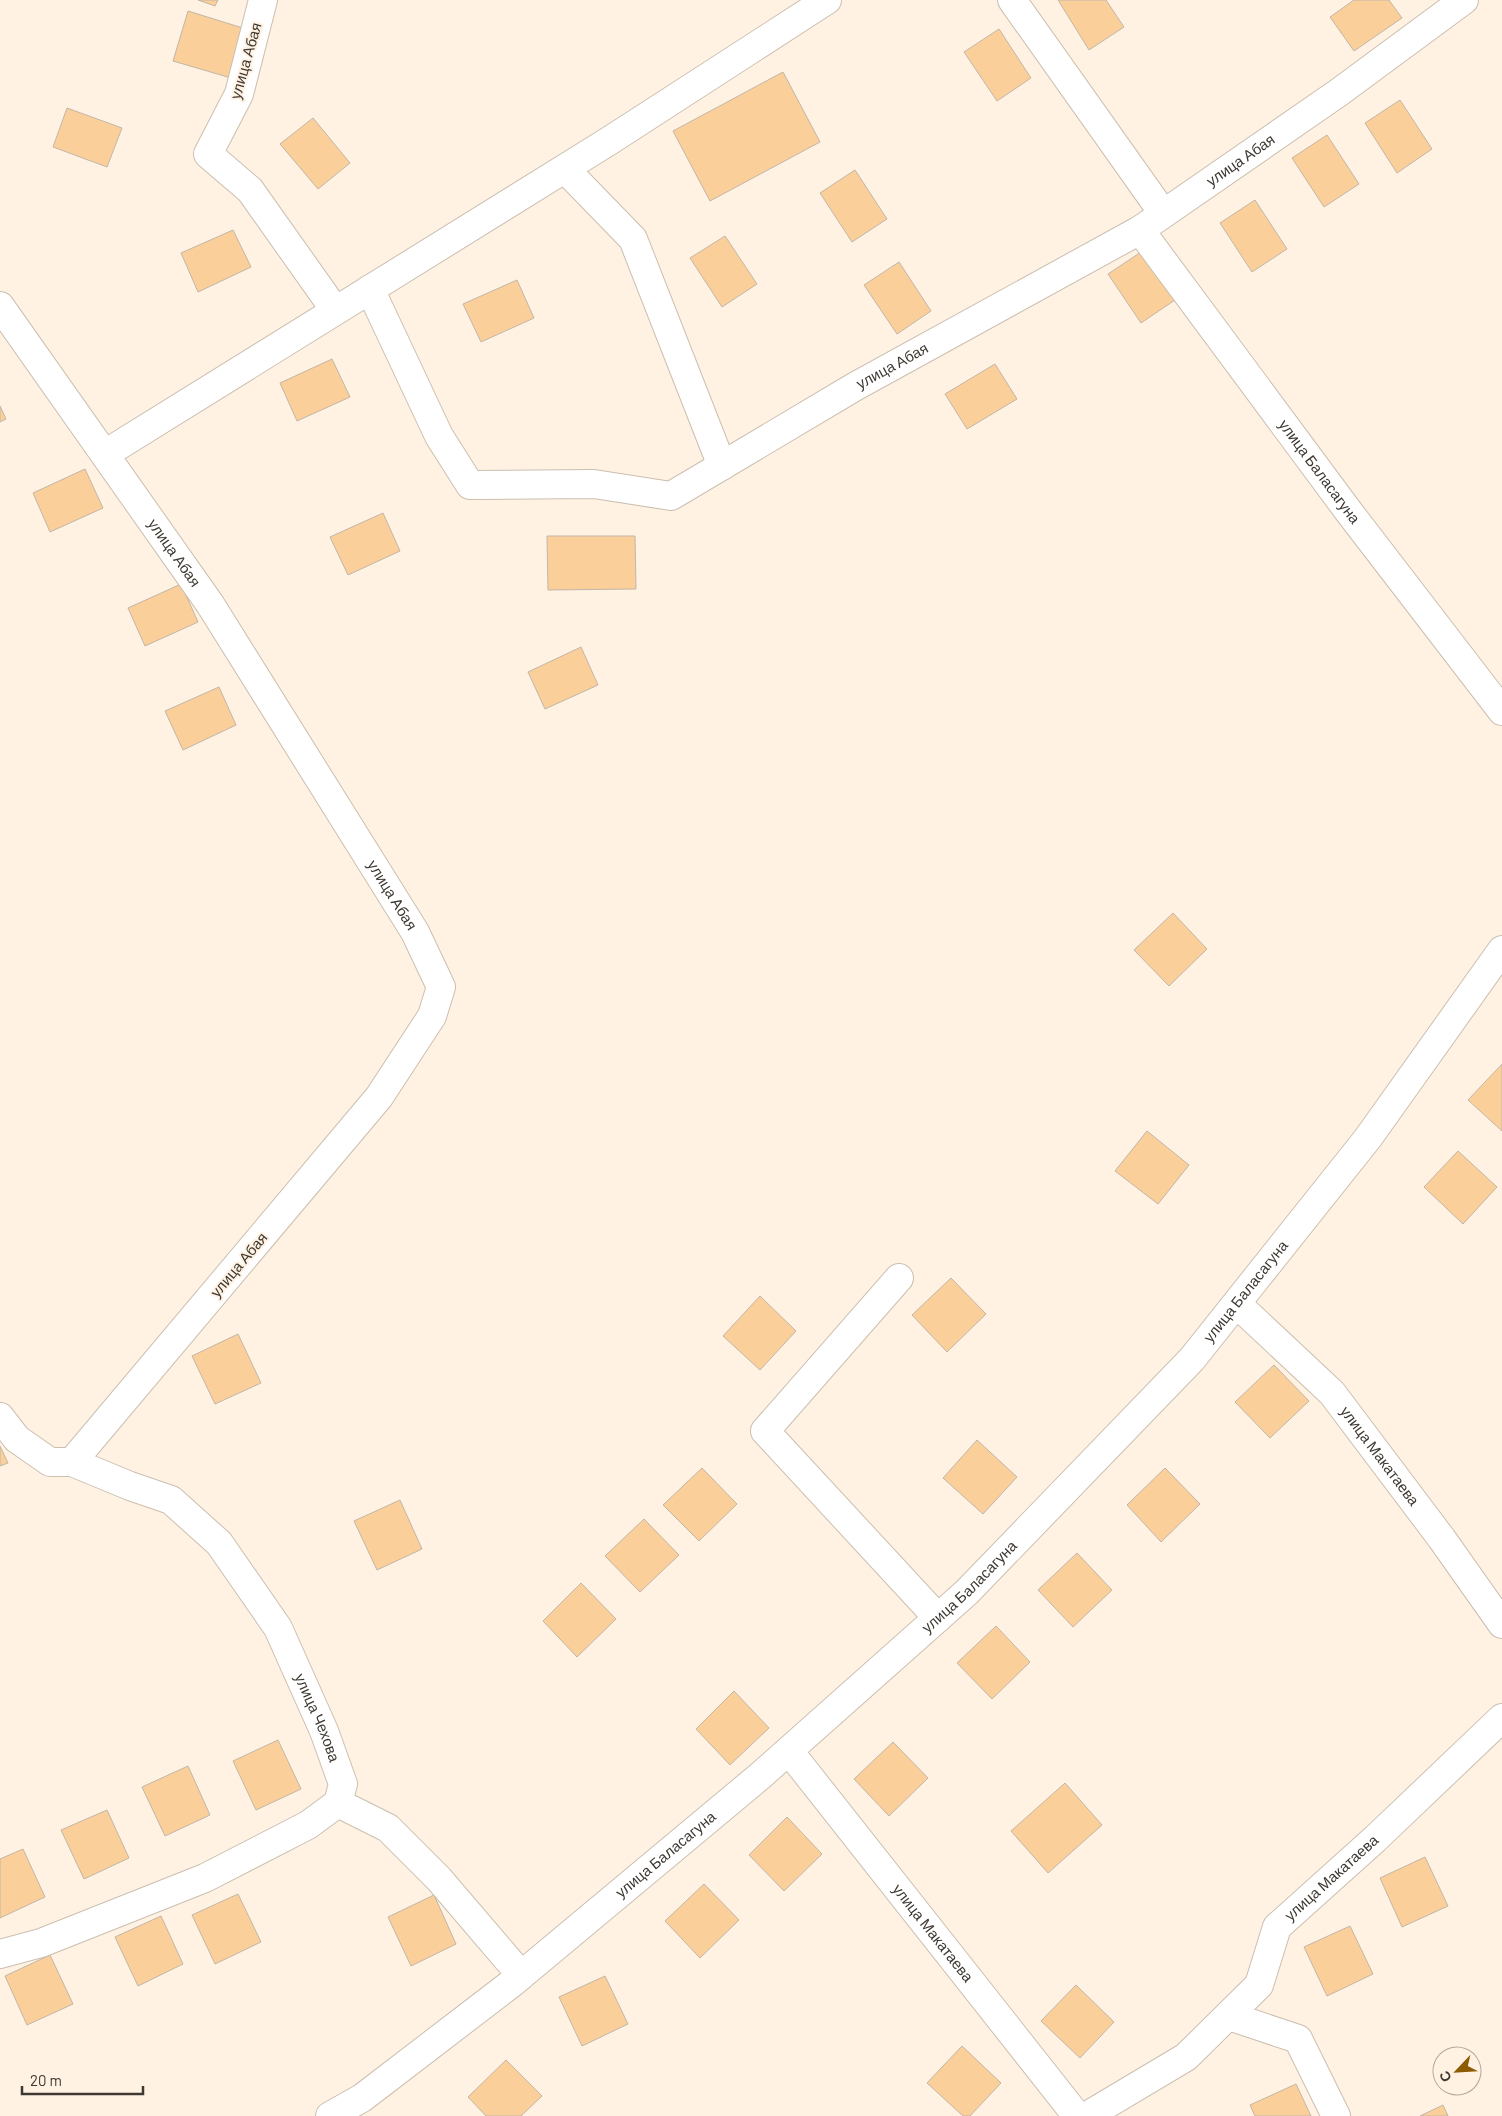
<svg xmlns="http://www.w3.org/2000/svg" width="1502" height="2116" font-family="Barlow,sans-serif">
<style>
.building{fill:#fbcf9a;stroke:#c2b6a8}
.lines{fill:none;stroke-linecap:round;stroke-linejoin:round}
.street-casing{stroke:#cbbfb0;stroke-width:30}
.street{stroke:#fff;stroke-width:28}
.labels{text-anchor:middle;stroke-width:4;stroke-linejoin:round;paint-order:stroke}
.street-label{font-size:15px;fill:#3d3832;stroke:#fff2e3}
</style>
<rect width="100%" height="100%" fill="#fff2e3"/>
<g class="building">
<polygon points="198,0 218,0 215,6"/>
<polygon points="1058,0 1106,0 1124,27 1089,50"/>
<polygon points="1354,0 1389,0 1402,18 1354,51 1330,17"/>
<polygon points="188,11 246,29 231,78 173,61"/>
<polygon points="999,29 1031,78 997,101 964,52"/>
<polygon points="783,72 820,142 710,201 673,131"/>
<polygon points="1400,100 1432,149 1397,173 1365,123"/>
<polygon points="67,108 122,128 107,167 53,147"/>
<polygon points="313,118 350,163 318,189 280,144"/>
<polygon points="1327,135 1359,184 1324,207 1292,158"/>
<polygon points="855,170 887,219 852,242 820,193"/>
<polygon points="1255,200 1287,249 1252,272 1220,223"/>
<polygon points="233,230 251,267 198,292 181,253"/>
<polygon points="725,236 757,284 722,307 690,258"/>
<polygon points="1144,250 1175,300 1141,323 1108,274"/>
<polygon points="899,262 931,311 897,334 864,285"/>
<polygon points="517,280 534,318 481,342 463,304"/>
<polygon points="332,359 350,397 297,421 280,383"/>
<polygon points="995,364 1017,399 967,429 945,394"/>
<polygon points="0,406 6,419 0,422"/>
<polygon points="85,469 103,508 50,532 33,493"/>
<polygon points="383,513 400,551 348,575 330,537"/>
<polygon points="547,536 635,536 636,589 548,590"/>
<polygon points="181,584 198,622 145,646 128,608"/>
<polygon points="581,647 598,685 545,709 528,672"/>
<polygon points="219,687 236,725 183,750 165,711"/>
<polygon points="1173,913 1207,949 1169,986 1134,950"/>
<polygon points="1502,1064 1502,1131 1468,1100"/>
<polygon points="1147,1131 1189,1165 1158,1204 1115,1171"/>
<polygon points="1458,1151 1497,1187 1463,1224 1424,1187"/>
<polygon points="951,1278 986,1314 947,1352 912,1315"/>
<polygon points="760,1296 796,1331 760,1370 723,1336"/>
<polygon points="238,1334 261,1383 215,1404 192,1356"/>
<polygon points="1274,1365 1309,1401 1270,1438 1235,1402"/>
<polygon points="977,1440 1017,1477 983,1514 943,1478"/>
<polygon points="0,1446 8,1463 0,1466"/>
<polygon points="702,1468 737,1504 699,1541 663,1505"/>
<polygon points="1165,1468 1200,1504 1161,1542 1127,1505"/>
<polygon points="400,1500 422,1549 377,1570 354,1521"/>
<polygon points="644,1519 679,1555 640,1592 605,1556"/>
<polygon points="1077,1553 1112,1590 1073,1627 1038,1590"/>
<polygon points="581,1583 616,1619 577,1657 543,1621"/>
<polygon points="996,1626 1030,1662 992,1699 957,1663"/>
<polygon points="734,1691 769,1728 730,1765 696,1729"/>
<polygon points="278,1740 301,1789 256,1810 233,1761"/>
<polygon points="893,1742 928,1778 889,1816 854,1779"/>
<polygon points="188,1766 210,1815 165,1836 142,1787"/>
<polygon points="1065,1783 1102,1825 1048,1873 1011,1831"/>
<polygon points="107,1810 129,1858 84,1879 61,1830"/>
<polygon points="787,1817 822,1854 784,1891 749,1855"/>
<polygon points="23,1849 45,1897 0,1918 0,1859"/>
<polygon points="1425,1857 1448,1906 1402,1927 1380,1878"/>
<polygon points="704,1884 739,1920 700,1958 665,1921"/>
<polygon points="238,1894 261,1942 215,1964 192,1915"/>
<polygon points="434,1895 456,1944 411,1966 388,1917"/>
<polygon points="161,1916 183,1964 138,1986 115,1937"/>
<polygon points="1350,1926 1373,1974 1327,1996 1304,1947"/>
<polygon points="50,1955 73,2004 27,2025 5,1976"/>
<polygon points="605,1976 628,2024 582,2046 559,1997"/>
<polygon points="1076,1985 1114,2022 1080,2058 1041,2021"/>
<polygon points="962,2046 1001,2083 970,2116 963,2116 927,2083"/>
<polygon points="506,2060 542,2096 521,2116 486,2116 468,2097"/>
<polygon points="1296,2084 1311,2116 1255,2116 1250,2105"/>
<polygon points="1443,2105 1448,2116 1420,2116"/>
</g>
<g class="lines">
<defs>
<g id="street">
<polyline points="263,0 239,94 208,154 250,190 335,310"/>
<polyline points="1012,0 1163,213"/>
<polyline points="565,169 633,239 722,466"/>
<path id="s1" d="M 1140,230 L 1349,512 L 1502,711"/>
<path id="s2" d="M 370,289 L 439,436 L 470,485 L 594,484 L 671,496 L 856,386 L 1140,230 L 1338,93 L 1464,0"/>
<path id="s3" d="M 0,306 L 210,604 L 415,932 L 441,987 L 432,1016 L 379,1097 L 72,1462"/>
<polyline points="105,454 609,141 827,0"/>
<polyline points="899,1278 765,1431 938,1618"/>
<path id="s4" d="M 1237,1304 L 1332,1393 L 1442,1539 L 1502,1624"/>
<path id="s5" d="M 0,1417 L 17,1439 L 50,1462 L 72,1462 L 130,1486 L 171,1500 L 219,1543 L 278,1628 L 324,1731 L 343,1784 L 338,1803 L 308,1825 L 205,1878 L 41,1943 L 0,1954"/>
<path id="s6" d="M 789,1751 L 1077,2116"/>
<polyline points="338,1803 388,1828 439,1879 521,1975"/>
<polyline points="1229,2016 1298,2039 1336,2116"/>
<path id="s7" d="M 330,2116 L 362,2098 L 512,1983 L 760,1776 L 967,1592 L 1192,1359 L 1368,1138 L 1502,950"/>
<path id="s8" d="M 1087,2116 L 1186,2057 L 1259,1985 L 1277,1927 L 1375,1839 L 1502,1718"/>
</g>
</defs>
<use href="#street" class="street-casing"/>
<use href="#street" class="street"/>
</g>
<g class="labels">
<g class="street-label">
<text transform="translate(246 61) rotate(-74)" y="5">улица Абая</text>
<text dy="5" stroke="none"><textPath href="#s2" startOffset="1084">улица Абая</textPath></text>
<text dy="5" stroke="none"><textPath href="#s2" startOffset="679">улица Абая</textPath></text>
<text dy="5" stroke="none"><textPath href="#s1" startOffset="301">улица Баласагуна</textPath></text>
<text dy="5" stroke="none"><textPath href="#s3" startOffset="302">улица Абая</textPath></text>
<text dy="5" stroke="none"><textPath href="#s3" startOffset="708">улица Абая</textPath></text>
<text transform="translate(239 1265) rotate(-50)" y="5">улица Абая</text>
<text dy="5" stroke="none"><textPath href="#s7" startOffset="1236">улица Баласагуна</textPath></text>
<text dy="5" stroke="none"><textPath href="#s4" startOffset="209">улица Макатаева</textPath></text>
<text dy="5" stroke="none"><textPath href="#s7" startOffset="831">улица Баласагуна</textPath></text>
<text dy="5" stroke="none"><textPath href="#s5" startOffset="462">улица Чехова</textPath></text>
<text dy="5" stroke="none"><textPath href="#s7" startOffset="426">улица Баласагуна</textPath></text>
<text dy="5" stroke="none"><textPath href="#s8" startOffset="352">улица Макатаева</textPath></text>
<text dy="5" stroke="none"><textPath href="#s6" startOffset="232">улица Макатаева</textPath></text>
</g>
</g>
<g transform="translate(1457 2071) rotate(245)"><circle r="24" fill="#fff2e3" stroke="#b1a89c"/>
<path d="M0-4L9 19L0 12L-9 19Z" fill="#8c5b04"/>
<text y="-8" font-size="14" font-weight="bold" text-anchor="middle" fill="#3d3832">С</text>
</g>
<path d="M22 2086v8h121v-8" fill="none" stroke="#3d3832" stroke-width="2.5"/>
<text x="30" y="2086" font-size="15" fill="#3d3832" stroke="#fff2e3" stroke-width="4" paint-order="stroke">20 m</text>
</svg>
